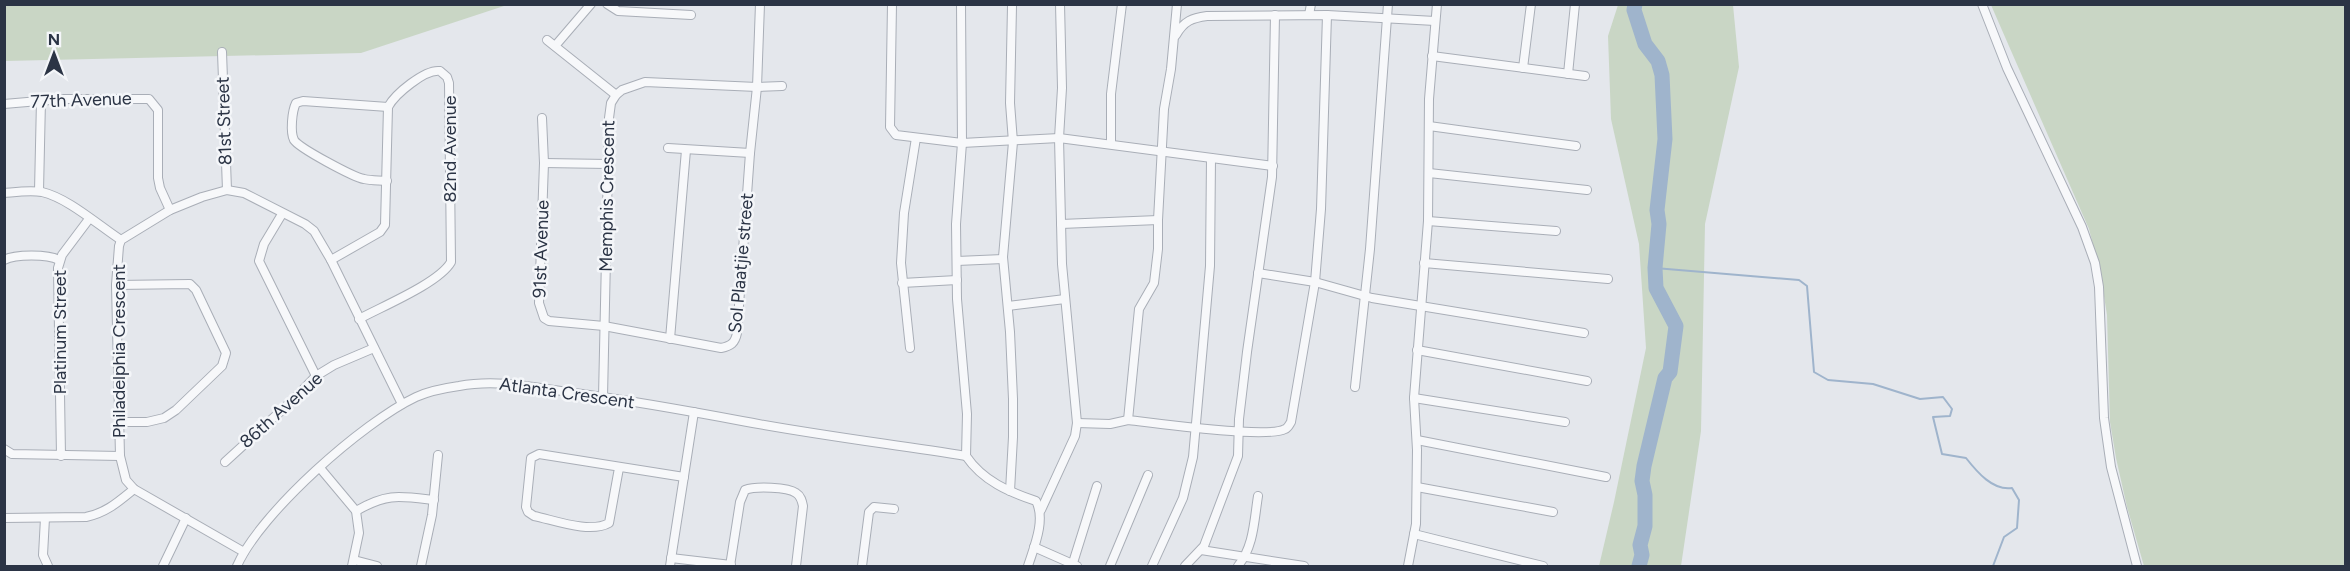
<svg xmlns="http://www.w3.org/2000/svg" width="2350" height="571" font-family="Figtree,sans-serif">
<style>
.green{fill:#c9d6c5}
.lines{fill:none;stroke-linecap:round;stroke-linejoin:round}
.stream{stroke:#9fb4cc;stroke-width:2}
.river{stroke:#9fb4cc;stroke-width:15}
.minor-casing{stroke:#a9aeb7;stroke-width:10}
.minor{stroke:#f7f8fa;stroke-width:8}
.labels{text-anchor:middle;stroke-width:5;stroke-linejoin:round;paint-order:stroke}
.street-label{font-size:18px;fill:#2b3445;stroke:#f4f6f9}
</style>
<rect width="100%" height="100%" fill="#e4e7ec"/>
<g class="green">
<polygon points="4,5 507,5 361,53 5,61"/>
<polygon points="1618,5 1733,5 1739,67 1705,224 1701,431 1681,566 1599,566 1614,502 1646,348 1639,244 1611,119 1608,36"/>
<polygon points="1991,5 2345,5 2345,566 2144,566 2127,507 2116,458 2110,422 2107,315 2100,271 2089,229"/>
</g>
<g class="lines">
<path class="stream" d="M 1655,268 L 1799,280 L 1807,286 L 1814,372 L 1828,380 L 1873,384 L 1920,399 L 1943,397 L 1952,409 L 1950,416 L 1933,417 L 1942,454 L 1966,458 C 1977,472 1993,491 2012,488 L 2019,500 L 2017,528 L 2004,537 L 1993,566"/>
<polyline class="river" points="1635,4 1634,10 1645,44 1658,61 1662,75 1665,139 1657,210 1659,224 1655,268 1656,288 1676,326 1670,372 1665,378 1644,466 1642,481 1645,495 1645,526 1640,545 1642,555 1639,566"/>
<defs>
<g id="minor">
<polyline points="607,4 618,11 691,15"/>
<polyline points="892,4 890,127 896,135 962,143 1059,138 1273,166"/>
<path d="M 961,4 L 962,143 L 956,224 L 957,299 L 967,414 L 966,456 C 983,481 1009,492 1036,501 C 1046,520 1034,547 1028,566"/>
<polyline points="1982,4 2007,68 2082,227 2095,263 2099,287 2104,418 2111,467 2137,566"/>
<polyline points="1309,15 1311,4"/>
<path d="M 1176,35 C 1184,21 1192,18 1207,16 L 1327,15 L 1435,21"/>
<polyline points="547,40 616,95"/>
<polyline points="555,46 591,4"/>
<polyline points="222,52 227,190"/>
<polyline points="1432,56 1585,76"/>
<polyline points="1523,68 1531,4"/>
<polyline points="1568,74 1575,4"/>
<polyline points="4,104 62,99 149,99 158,110 158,178 160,188 170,210"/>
<path d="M 542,118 L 544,163 L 539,303 L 544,318 L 549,321 L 604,326 L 721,348 C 731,346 735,343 737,333 L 750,153 L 757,87 L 760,4"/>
<polyline points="1429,126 1576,146"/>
<polyline points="1111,144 1111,94 1122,4"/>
<polyline points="668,148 750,153"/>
<polyline points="544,163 608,164"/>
<polyline points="1429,173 1587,190"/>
<path d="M 387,181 C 380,180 372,181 364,179 C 353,177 299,148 294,140 C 290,132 292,111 296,103 L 303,101 L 388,107"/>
<polyline points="39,191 41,100"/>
<path d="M 4,193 C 16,192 30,190 42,192 C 68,198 98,225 121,240"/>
<polyline points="282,214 264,244 259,261 316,376"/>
<polyline points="1428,221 1556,231"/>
<polyline points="1061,224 1158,220"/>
<path d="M 4,260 C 15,254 48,254 59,260"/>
<path d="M 331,260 L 380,232 L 385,225 L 388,107 C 395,94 425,69 440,71 L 447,77 L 449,83 L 451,262 C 439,283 383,306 359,319"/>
<polyline points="957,261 1003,259"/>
<polyline points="1424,263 1608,279"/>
<polyline points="1258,273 1315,282 1372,298 1584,333"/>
<polyline points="902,283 957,280"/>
<polyline points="116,285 190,284 196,290 226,353 222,366 176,410 164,418 147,422 120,422"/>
<polyline points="1008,306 1065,299"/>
<polyline points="670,339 686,150"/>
<polyline points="910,348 901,263 904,213 916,138"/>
<polyline points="1417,350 1587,381"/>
<polyline points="1355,387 1370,249 1388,4"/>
<polyline points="603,397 609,118 611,103 616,95 622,90 645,82 757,87 782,86"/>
<polyline points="1414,398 1565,422"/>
<polyline points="1128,420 1139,309 1154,283 1158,249 1158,220 1164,109 1171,69 1177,4"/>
<path d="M 1077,423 L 1110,424 L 1128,420 C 1153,423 1268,439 1285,429 C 1288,428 1289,425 1291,422 L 1315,282 L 1321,209 L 1327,15"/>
<polyline points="1417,440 1606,477"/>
<polyline points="4,449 12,454 120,456"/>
<polyline points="61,456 58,268 62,255 89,219"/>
<polyline points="225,462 294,399 316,376 334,365 374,348"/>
<polyline points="320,468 356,511 359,533 352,566"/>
<path d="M 619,468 L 609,523 C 590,534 554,520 534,516 L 528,512 L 526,507 L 531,458 L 539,454 L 684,477"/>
<polyline points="1417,487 1553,512"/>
<polyline points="1010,491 1013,437 1013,399 1010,332 1003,257 1013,142 1010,103 1012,6"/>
<polyline points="1041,510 1075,436 1077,423 1062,264 1059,138 1062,88 1060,4"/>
<path d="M 356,511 C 387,493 399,496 434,500"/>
<path d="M 4,518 L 86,517 C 106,513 118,502 134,489"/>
<polyline points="45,518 43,555 48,566"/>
<polyline points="1414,534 1543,566"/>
<polyline points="1034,547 1077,566"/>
<polyline points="1201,550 1304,566"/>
<polyline points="244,552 134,489 126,480 120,456 116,285 119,246 121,240 170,210 202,197 227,190 244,193 305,224 314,231 331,260 402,404"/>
<polyline points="671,558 731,565"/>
<polyline points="354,560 377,566"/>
<polyline points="163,566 186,518"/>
<path d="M 237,566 C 260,513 363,422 416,397 C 429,391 445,388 459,386 C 496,379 532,387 568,392 C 626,400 684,410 742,421 C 816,435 891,444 966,456"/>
<polyline points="421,566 432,515 438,455"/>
<polyline points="670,566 694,412"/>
<path d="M 730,566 L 740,502 L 745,490 C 755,486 788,487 796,493 C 801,496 802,501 803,506 L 796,566"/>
<polyline points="862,566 869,512 874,507 894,509"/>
<polyline points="1072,566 1097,486"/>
<polyline points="1110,566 1148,475"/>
<polyline points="1152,566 1183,498 1193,457 1210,266 1211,158"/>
<polyline points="1185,566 1204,546 1238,456 1239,419 1247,352 1272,177 1275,15"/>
<path d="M 1238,566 C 1254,546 1254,521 1258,496"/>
<polyline points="1408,566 1416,524 1417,450 1414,398 1428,221 1429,99 1437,4"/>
</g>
</defs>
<use href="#minor" class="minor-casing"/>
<use href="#minor" class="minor"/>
</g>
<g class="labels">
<g class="street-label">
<text transform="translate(81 100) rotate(-2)" y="6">77th Avenue</text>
<text transform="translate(224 121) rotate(-92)" y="6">81st Street</text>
<text transform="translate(450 149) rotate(-90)" y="6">82nd Avenue</text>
<text transform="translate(607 196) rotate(-89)" y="6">Memphis Crescent</text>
<text transform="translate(541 249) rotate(-88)" y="6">91st Avenue</text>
<text transform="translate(741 263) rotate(-85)" y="6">Sol Plaatjie street</text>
<text transform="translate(60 332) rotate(-90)" y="6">Platinum Street</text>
<text transform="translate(119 351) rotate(-90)" y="6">Philadelphia Crescent</text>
<text transform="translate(567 393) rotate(8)" y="6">Atlanta Crescent</text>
<text transform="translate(281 410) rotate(-42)" y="6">86th Avenue</text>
</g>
</g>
<rect width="2350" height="571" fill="none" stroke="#2b3445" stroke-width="12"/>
<g transform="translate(54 54)" stroke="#f4f6f9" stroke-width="4.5" paint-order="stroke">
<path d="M0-4.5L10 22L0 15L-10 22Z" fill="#2b3445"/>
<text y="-9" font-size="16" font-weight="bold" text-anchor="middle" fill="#2b3445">N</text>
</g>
</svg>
